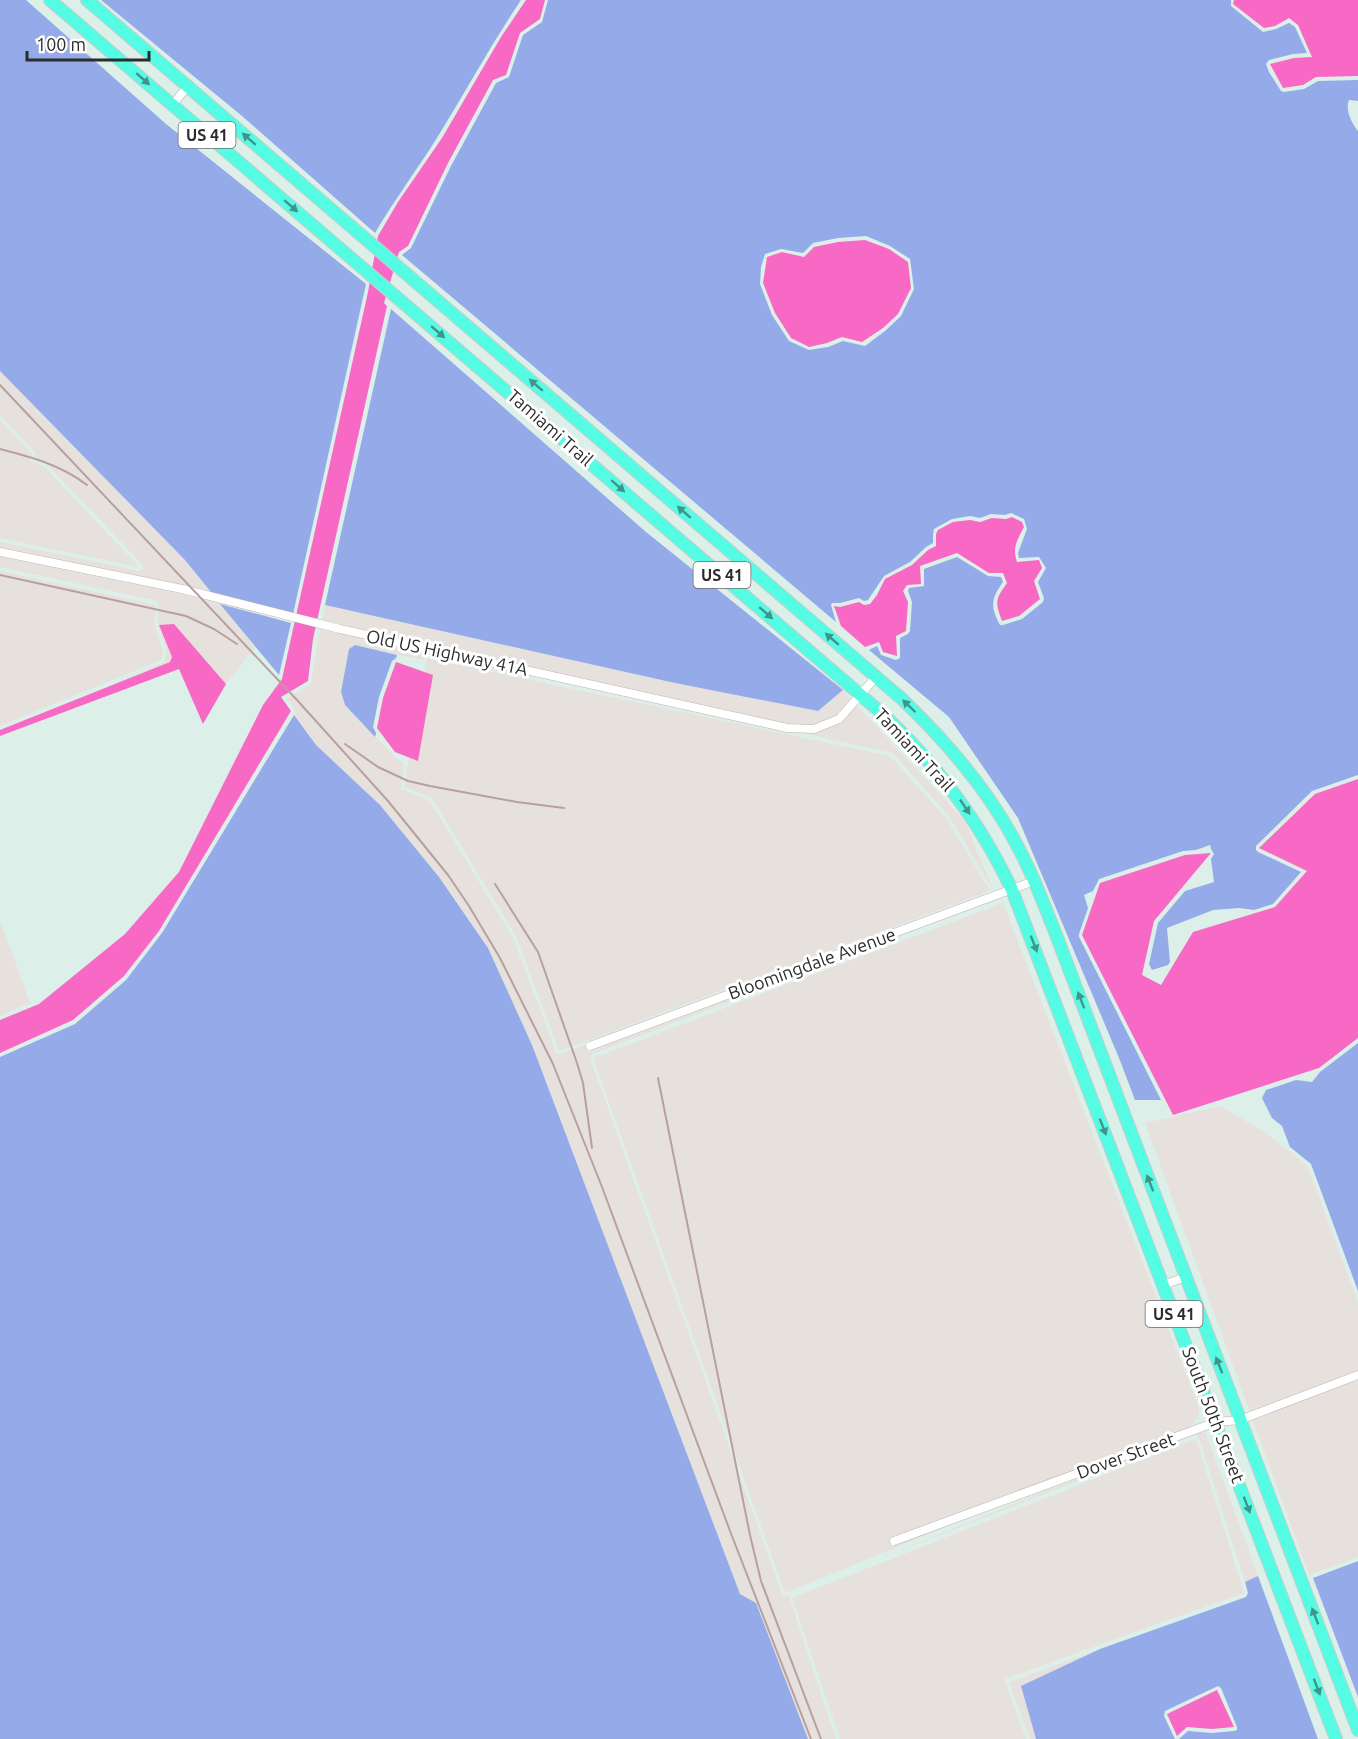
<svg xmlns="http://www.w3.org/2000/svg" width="1358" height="1739" font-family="Ubuntu,sans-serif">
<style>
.industrial{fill:#e7e1de}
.green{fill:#95aae9;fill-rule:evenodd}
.water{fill:#f868c5}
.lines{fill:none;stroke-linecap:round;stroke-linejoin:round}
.minor-casing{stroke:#c1b1b2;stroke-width:9}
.primary-casing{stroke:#ccc;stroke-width:14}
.minor{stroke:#fff;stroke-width:8}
.primary{stroke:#55fce4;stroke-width:12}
.rail{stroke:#b89fa0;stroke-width:2}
.oneway{fill:#409488}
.labels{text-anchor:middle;stroke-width:6;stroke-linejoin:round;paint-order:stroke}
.shield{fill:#fff;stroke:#6b6b6b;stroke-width:1.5}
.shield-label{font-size:16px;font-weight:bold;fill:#2c2c2c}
.street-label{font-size:18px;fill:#2c2c2c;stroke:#fff}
</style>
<rect width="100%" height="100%" fill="#ddefe9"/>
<g class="industrial">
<polygon points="0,371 185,560 211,592 178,584 0,547 0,542 139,571 143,569 142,564 46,463 35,459 35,452 0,415"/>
<polygon points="0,420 33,455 30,461 44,466 139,567 0,538"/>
<polygon points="0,557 181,594 220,604 255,647 226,684 174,624 159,626 173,657 170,662 110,685 164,662 167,652 158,624 159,603 158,601 0,567"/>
<polygon points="0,571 156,605 154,624 163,652 161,660 0,726"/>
<polygon points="325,605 675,683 818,711 843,690 851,699 837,715 813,724 787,724 322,620"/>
<polygon points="320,629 543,679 427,655 424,655 423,660 355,645 341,692 345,705 397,759 404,763 401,789 430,801 513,938 556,1052 558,1054 585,1045 588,1052 921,929 592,1054 590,1058 782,1594 784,1597 789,1596 836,1739 808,1739 756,1603 740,1594 532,1045 488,948 439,877 380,805 316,745 294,715 295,710 287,699 311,683"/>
<polygon points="427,658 890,756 946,818 990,891 559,1051 516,936 432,798 404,787"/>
<polygon points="857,706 965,821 994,892 949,816 893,753 802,733 814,734 841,723"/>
<polygon points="1003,903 1198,1405 1199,1416 1190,1427 785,1593 593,1058"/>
<polygon points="0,920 30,1003 0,1016"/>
<polygon points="1220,1106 1263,1131 1307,1165 1358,1302 1358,1557 1309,1575 1145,1123"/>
<polygon points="1205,1431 1258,1576 1245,1582 1199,1438 1195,1435 861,1566 1053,1488"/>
<polygon points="1196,1439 1244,1593 1004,1679 1026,1739 840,1739 792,1598"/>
<polygon points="1100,1649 1021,1686 1036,1739 1030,1739 1009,1682"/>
</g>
<g class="green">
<polygon points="0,0 26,0 166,124 366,284 293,614 211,592 185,560 0,371"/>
<path d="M 101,0 L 521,0 C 492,43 467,89 440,133 C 419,167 395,199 375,233 L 242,116 Z"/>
<path d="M 548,0 L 1231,0 L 1231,6 L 1263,32 L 1276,29 L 1289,23 L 1295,27 L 1307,53 L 1293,54 L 1269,60 L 1266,64 L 1269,72 L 1281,91 L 1284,92 L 1304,89 L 1318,81 L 1358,80 L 1358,101 L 1349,100 C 1345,109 1351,123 1358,131 L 1358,775 L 1312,791 L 1256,846 L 1256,850 L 1258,852 L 1301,872 L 1273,904 L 1254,910 L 1239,908 L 1213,910 L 1167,928 L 1170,962 L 1168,965 L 1152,970 L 1149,964 L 1158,923 L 1185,891 L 1214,882 L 1211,859 L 1214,854 L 1211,849 L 1210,845 L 1196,850 L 1183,851 L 1099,879 L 1093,891 L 1084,895 L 1088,908 L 1079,934 L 1079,937 L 1161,1100 L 1135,1100 L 1119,1058 L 1018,818 L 949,717 L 869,650 L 877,646 L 881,655 L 896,660 L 900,658 L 900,638 L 908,634 L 910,631 L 912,602 L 908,591 L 909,588 L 924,586 L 924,569 L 957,557 L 988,576 L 1001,577 L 1003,582 C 991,599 990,606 1000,625 L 1003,625 L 1022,619 L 1043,602 L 1044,598 L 1038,582 L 1046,568 L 1039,557 L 1019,558 L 1018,553 L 1027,529 L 1024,519 L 1011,513 L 1005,515 L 991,514 L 980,518 L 970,516 L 952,519 L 934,529 L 933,534 L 933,543 L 926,547 L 910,562 L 884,576 L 868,600 L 864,601 L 859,598 L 840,603 L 832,603 L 831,605 L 836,622 L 402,255 L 411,248 L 451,166 L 496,83 L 509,77 L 523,35 L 542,22 ZM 866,236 L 890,246 L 910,259 L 914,289 L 901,316 L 885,331 L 865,346 L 843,341 L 828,347 L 809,350 L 789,341 L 772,315 L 760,284 L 761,267 L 765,254 L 781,249 L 803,253 L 813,243 L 838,238 Z"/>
<polygon points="391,309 646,532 843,690 818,711 675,683 325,605"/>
<polygon points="220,604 291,623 279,675"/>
<polygon points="355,645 397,655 396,658 392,661 379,697 373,727 376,733 375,737 345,705 341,692 349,649"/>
<polygon points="294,715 316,745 380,805 439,877 488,948 532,1045 740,1594 756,1603 808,1739 0,1739 0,1057 75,1024 126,980 162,933"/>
<polygon points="1358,1043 1358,1291 1311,1164 1290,1147 1282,1126 1272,1118 1262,1098 1266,1090 1296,1080 1312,1082 1320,1072"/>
<polygon points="1358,1561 1358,1697 1313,1578"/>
<polygon points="1258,1576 1318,1739 1179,1739 1188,1731 1212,1733 1234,1731 1237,1730 1237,1727 1221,1688 1218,1686 1165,1711 1164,1716 1175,1739 1036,1739 1021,1686 1100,1649 1246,1597 1248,1593 1245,1582"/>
</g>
<g class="water">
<polygon points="526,0 545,0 540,19 520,33 506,75 493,80 448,163 408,246 399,252 384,303 387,306 313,639 308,681 281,697 291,711 159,931 124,976 73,1020 0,1053 0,1020 39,1004 125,934 179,872 263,705 282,679 368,292 378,236 398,202 442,138 501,37"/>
<polygon points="1234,0 1358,0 1358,76 1316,77 1303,85 1283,88 1270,64 1294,58 1312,57 1298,25 1289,18 1275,26 1264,28 1233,4"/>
<polygon points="865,240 889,249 908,262 911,288 898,314 883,328 862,342 842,337 827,343 809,347 791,338 775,313 763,283 767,257 782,252 804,257 814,247 838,242"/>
<path d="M 1012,517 L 1022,522 L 1024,527 C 1017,540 1012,548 1017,562 L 1039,560 L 1042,568 L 1034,581 L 1040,599 L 1019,616 L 1002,621 C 995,602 995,600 1007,583 L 1003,573 L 989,573 L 957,553 L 920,566 L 921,584 L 907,585 L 903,591 L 908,602 L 906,631 L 896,636 L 897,656 L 883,652 L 879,642 L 865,647 L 841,626 L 834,606 L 840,607 L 859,602 L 864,605 L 870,604 L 877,595 L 885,579 L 912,565 L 928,550 L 936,546 L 936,534 L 938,530 L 953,522 L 970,520 L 980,522 L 992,518 L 1006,519 Z"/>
<polygon points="174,624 226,684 203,724 179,669 0,736 0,730 170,662 172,657 159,625"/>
<polygon points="396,662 433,675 418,761 395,752 377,728 383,698"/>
<polygon points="1358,779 1358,1038 1319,1068 1173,1115 1082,935 1100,883 1185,855 1211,853 1154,921 1142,975 1161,985 1193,932 1275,907 1307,871 1259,848 1315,794"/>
<polygon points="1217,1690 1234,1727 1212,1729 1187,1727 1177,1736 1167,1714"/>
</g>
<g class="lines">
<defs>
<g id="minor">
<polyline points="172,105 188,86"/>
<polyline points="0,552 182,589 340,629 787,728 814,729 839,719 876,677"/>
<polyline points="590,1046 1034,881"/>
<polyline points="1163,1285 1186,1277"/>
<polyline points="894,1541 1216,1422 1240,1420 1358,1375"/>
</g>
<g id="primary">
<path d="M 50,0 L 885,716 C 939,767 980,822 1012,890 L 1336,1739"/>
<path d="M 87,0 L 902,699 C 949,744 991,793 1020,851 C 1034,877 1044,905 1055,932 L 1358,1730"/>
</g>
</defs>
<use href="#minor" class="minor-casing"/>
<use href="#primary" class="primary-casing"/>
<use href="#minor" class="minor"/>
<use href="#primary" class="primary"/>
<g class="rail">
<polyline points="0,385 297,700 388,801 448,875 469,906 500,958 553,1064 602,1187 730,1531 811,1739"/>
<path d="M 0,449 C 31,457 61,465 87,485"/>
<polyline points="0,575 186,616 214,629 237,644"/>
<polyline points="345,744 378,767 408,781 430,786 517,802 564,808"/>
<polyline points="495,884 538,952 577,1063 583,1083 592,1148"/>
<polyline points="658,1078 750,1535 761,1581 821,1739"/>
</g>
</g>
<defs><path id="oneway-solid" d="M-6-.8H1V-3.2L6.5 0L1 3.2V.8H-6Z" transform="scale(1.5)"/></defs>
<g class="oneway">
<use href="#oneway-solid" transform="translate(143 79) rotate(41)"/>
<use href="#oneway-solid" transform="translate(249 139) rotate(-139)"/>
<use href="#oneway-solid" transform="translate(291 206) rotate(41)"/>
<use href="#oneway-solid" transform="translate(438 332) rotate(41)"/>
<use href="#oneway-solid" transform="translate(536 385) rotate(-139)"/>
<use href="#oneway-solid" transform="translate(618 486) rotate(41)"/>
<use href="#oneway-solid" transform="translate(684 512) rotate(-139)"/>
<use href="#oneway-solid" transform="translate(766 613) rotate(41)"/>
<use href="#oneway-solid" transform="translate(832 639) rotate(-139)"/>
<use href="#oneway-solid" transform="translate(909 706) rotate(-136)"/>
<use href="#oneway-solid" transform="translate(965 807) rotate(56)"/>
<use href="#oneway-solid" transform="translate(1034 944) rotate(69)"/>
<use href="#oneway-solid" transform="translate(1081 1000) rotate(-111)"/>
<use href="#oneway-solid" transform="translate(1103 1127) rotate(69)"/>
<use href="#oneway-solid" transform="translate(1150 1183) rotate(-111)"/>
<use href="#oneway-solid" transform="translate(1219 1365) rotate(-111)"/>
<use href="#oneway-solid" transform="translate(1247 1505) rotate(69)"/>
<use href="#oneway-solid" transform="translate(1315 1616) rotate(-111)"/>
<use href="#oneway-solid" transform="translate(1317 1687) rotate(69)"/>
</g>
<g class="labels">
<g class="shield">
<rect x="178.5" y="122" width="57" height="26" rx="4.5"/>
<rect x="693.5" y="562" width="57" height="26" rx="4.5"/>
<rect x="1145.5" y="1301" width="57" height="26" rx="4.5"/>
</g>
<g class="shield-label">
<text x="207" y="141">US 41</text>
<text x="722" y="581">US 41</text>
<text x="1174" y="1320">US 41</text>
</g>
<g class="street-label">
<text transform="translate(550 428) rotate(41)" y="6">Tamiami Trail</text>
<text transform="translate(447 653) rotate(12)" y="6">Old US Highway 41A</text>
<text transform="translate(914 750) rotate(47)" y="6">Tamiami Trail</text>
<text transform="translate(812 964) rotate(-20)" y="6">Bloomingdale Avenue</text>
<text transform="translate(1213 1415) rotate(69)" y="6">South 50th Street</text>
<text transform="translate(1126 1456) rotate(-20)" y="6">Dover Street</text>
</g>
</g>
<path d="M27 51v9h122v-9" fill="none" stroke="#2c2c2c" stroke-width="3"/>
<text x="36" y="51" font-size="18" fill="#2c2c2c" stroke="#ffffff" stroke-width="4.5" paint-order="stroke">100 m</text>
</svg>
